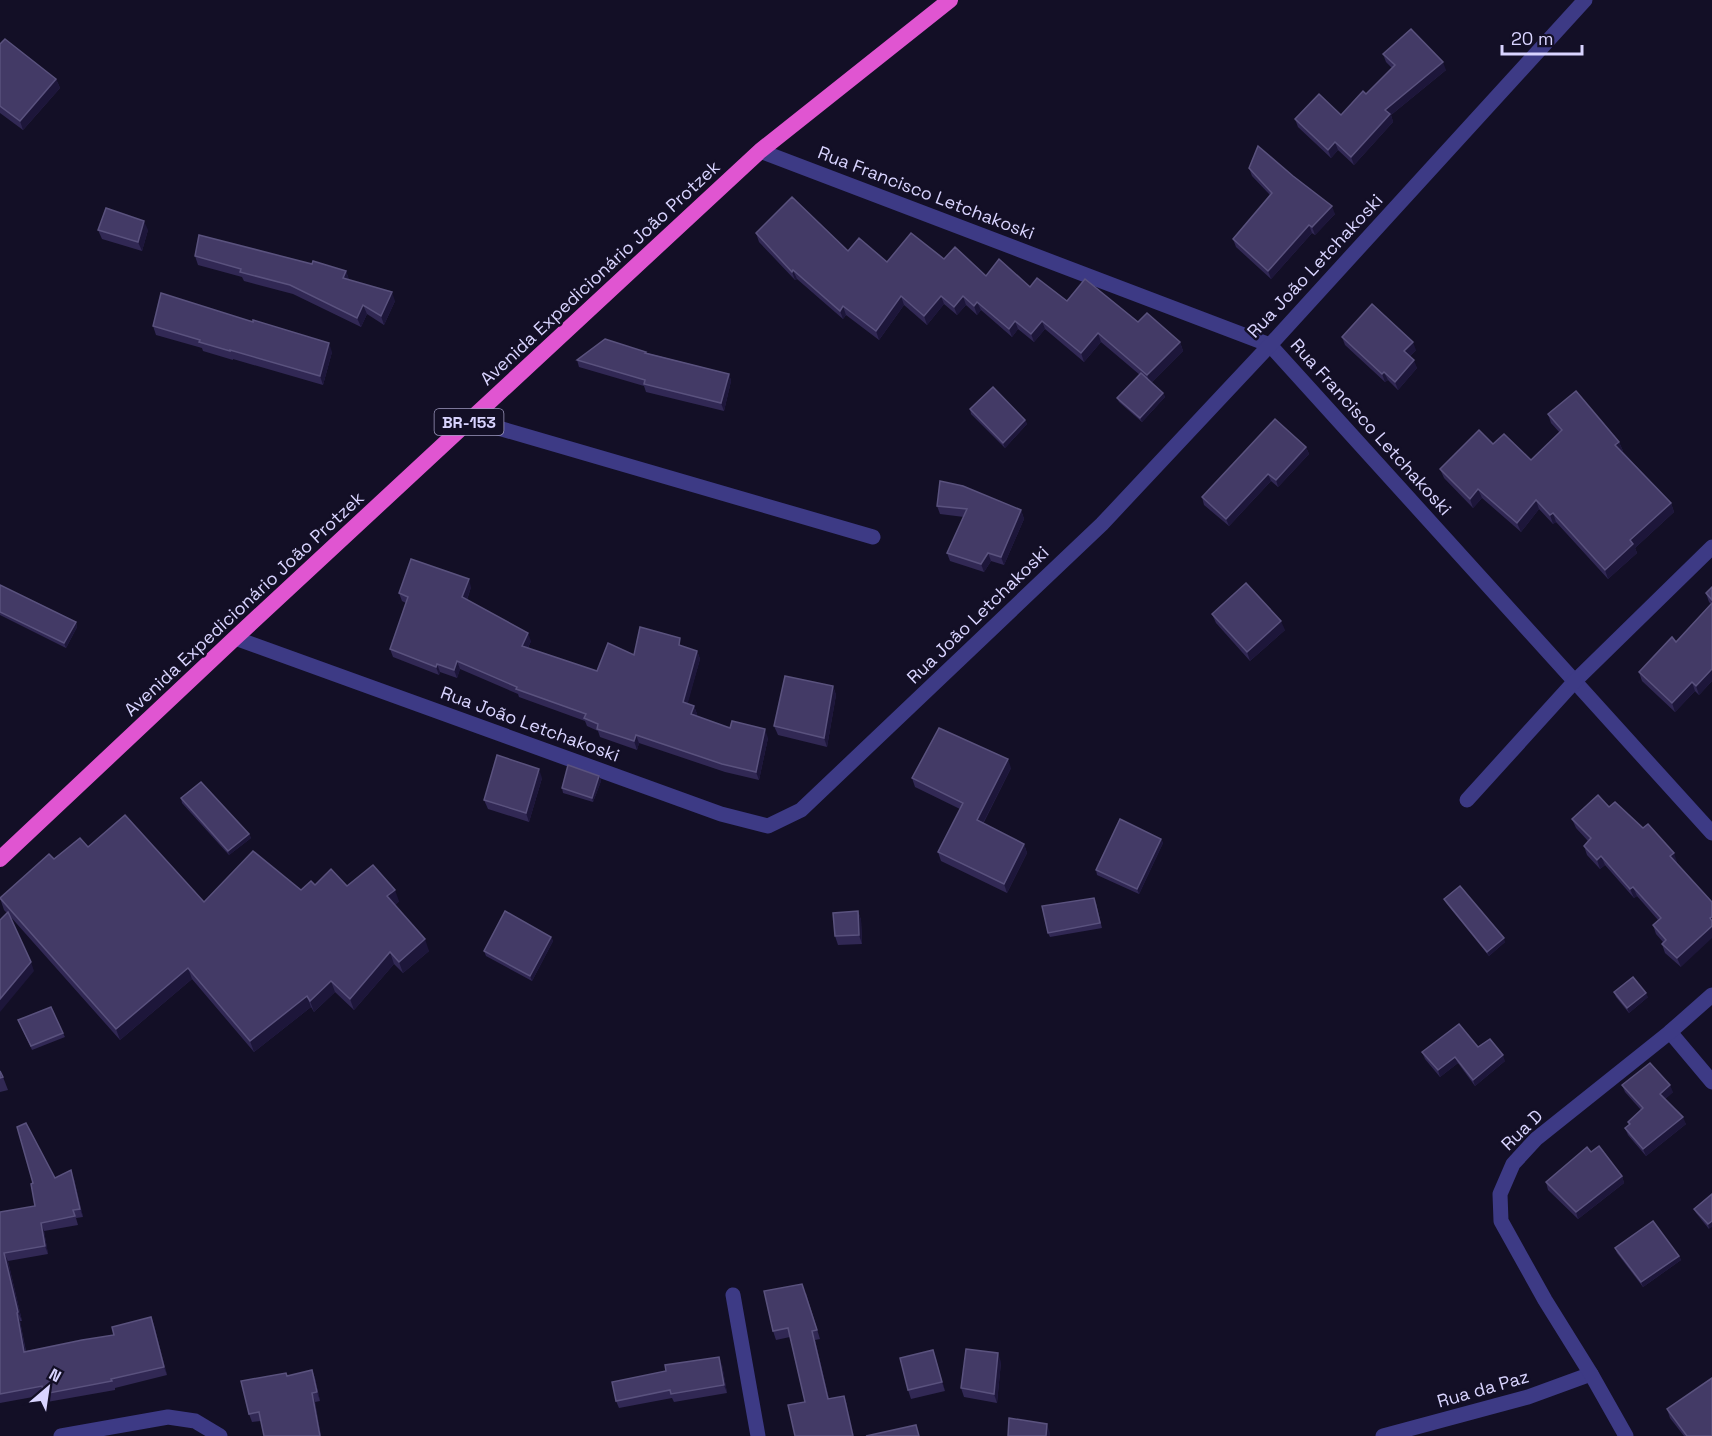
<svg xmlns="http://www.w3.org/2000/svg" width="1712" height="1436" font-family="'Space Grotesk',sans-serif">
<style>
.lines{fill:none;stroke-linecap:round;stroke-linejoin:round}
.minor{stroke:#3d3a85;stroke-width:15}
.trunk{stroke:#e055d1;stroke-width:16}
.wall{fill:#312854}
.shaded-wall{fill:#1d163a}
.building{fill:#433a66;stroke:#5a527e;stroke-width:1.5}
.labels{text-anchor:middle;stroke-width:5;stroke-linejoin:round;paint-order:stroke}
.shield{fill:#130f26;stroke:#9e99be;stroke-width:1.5}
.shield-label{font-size:16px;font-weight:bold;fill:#d9d4ff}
.street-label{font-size:18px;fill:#d9d4ff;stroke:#130f26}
</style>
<rect width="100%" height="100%" fill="#130f26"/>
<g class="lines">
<g class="minor">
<polyline points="760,151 1270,345 1712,833"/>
<polyline points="471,420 873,537"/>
<polyline points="235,638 721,814 768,826 801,810 1102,524 1270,345 1585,0"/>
<polyline points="1467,800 1575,681 1712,547"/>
<polyline points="1670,1032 1712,1082"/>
<polyline points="733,1295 758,1436"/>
<polyline points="61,1436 168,1417 195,1421 220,1436"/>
<polyline points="1383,1436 1528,1397 1591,1374"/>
<polyline points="1626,1436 1591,1374 1545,1300 1501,1221 1500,1194 1513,1164 1536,1139 1670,1032 1712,995"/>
</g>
<polyline class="trunk" points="0,859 235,638 760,151 950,0"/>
</g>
<g class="wall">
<polygon points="0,44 56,79 60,88 23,130 0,113"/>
<polygon points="1383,54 1446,70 1391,115 1393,122 1354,165 1338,150 1331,158 1298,127 1295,119 1341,115 1366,94 1392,68 1386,62"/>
<polygon points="1249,168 1293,176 1335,214 1315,235 1312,233 1271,279 1236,247 1233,239 1270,195 1252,176"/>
<polygon points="98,230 148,230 142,251 102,239"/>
<polygon points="756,233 848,251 887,262 944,259 986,276 1030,287 1067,301 1138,322 1180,342 1183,351 1151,383 1163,393 1165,397 1142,422 1119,402 1117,398 1140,375 1101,342 1084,362 1045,329 1034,342 1018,329 1012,337 981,310 977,315 966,305 957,315 944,304 927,325 904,305 879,340 846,315 843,319 797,279 795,280 759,242"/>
<polygon points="195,256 312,264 346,271 349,280 395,301 384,325 367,314 361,327 293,294 244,281 242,277 198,265"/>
<polygon points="153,326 332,352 323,385 233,359 233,360 203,351 202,348 156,335"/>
<polygon points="1342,337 1416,350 1410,356 1417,368 1398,390 1388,380 1385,382 1345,345"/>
<polygon points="647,353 729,374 731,381 724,411 646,392 644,386 579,367 577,360"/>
<polygon points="970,409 1025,420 1027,424 1005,448 971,414"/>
<polygon points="1548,414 1619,442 1623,451 1622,451 1671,503 1674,512 1635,548 1637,553 1608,579 1556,522 1553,524 1539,509 1521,532 1482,498 1473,508 1444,478 1440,469 1493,444 1531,460 1560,433 1551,423"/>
<polygon points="1306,447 1309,454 1278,487 1271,481 1229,526 1204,505 1202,497"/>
<polygon points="937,506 1021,510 1024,519 1004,565 991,561 984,572 950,561 947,553 964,517 940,514"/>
<polygon points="0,585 76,622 77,627 66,648 0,615"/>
<polygon points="471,587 467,600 531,641 528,648 597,671 634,655 683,647 697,651 700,659 687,704 694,706 697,714 696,716 730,728 768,738 759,780 725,772 639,743 637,750 600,737 598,731 587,726 585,721 519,697 518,694 460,669 457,678 440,672 439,675 393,657 390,649 406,603 402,601 399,593"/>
<polygon points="1712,587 1712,681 1699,695 1695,691 1675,712 1642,681 1639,672 1676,642 1711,604 1709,602 1706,593"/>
<polygon points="1212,614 1285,630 1250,661 1216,623"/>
<polygon points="833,686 836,695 827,747 778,735 774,726"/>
<polygon points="1011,768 983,824 1024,844 1027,853 1007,893 941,861 938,852 960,809 915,787 912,778"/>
<polygon points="599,776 601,781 593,802 563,793 562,788"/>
<polygon points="542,778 529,822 488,809 484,800"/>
<polygon points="181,798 249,834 251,838 229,855 182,803"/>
<polygon points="1609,807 1677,862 1681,967 1665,953 1662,944 1663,942 1656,934 1653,925 1658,920 1637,896 1634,898 1605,865 1600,869 1587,855 1584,846 1588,841 1576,828 1572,819"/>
<polygon points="1161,839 1163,843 1139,894 1097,875 1096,870"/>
<polygon points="88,847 204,902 301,890 315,885 347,886 399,901 395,905 429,951 403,973 394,964 354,1010 335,992 314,1012 311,1007 254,1052 192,979 120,1040 9,915 34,971 7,913 4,910 0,898 54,859"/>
<polygon points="1444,899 1505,942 1489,956 1446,903"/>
<polygon points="1096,903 1102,928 1050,937 1048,933"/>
<polygon points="858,911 861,920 862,944 838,945 835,936"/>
<polygon points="551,937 553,941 532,981 486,956 484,951"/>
<polygon points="1614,992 1648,997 1629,1013 1616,997"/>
<polygon points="18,1020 63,1033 65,1037 32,1050"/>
<polygon points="1478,1047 1505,1061 1475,1086 1458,1063 1440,1077 1425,1059 1422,1052"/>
<polygon points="0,1071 3,1077 8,1090 0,1092"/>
<polygon points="1622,1085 1673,1092 1665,1099 1686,1124 1646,1156 1628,1135 1625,1128 1629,1125 1628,1122 1641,1110 1625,1092"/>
<polygon points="1591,1152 1622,1176 1624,1183 1578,1219 1548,1190 1546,1182"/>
<polygon points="55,1178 74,1179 83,1217 76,1218 78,1225 44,1231 48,1254 8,1261 22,1321 20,1321 26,1351 114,1335 151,1317 154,1325 167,1375 115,1388 115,1390 47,1402 44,1395 0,1403 0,1212 35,1206"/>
<polygon points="1712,1194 1709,1229 1696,1213 1694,1209"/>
<polygon points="1615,1248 1679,1256 1681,1260 1643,1287 1617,1253"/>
<polygon points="806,1293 820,1339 815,1340 829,1399 844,1396 847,1405 805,1402 790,1337 776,1340 773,1331"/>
<polygon points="933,1350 945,1391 911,1399 908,1390"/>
<polygon points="1001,1362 997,1403 964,1397 961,1388"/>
<polygon points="722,1365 727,1393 674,1402 672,1398 619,1408 616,1401"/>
<polygon points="312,1370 315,1378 320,1401 315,1402 321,1436 264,1436 261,1421 252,1422 249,1414 288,1376"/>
<polygon points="1667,1409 1712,1436 1684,1436 1670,1418"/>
</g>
<g class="shaded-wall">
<polygon points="1443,62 1446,70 1391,115 1393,122 1354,165 1351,157 1385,110"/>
<polygon points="56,79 60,88 23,130 20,121"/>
<polygon points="1335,142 1338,150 1331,158 1328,150"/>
<polygon points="1332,206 1335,214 1315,235 1312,227"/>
<polygon points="144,221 148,230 142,251 138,242"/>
<polygon points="1309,225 1312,233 1271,279 1268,271"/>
<polygon points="793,270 797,279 795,280 792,272"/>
<polygon points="346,271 349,280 343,278"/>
<polygon points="392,292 395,301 384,325 381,316"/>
<polygon points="901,296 904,305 879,340 876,331"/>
<polygon points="941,296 944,304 927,325 924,316"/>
<polygon points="963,296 966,305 957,315 954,307"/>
<polygon points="977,302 981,310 977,315 974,306"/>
<polygon points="363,305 367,314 361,327 357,318"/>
<polygon points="843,306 846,315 843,319 840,311"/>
<polygon points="1015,321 1018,329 1012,337 1009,329"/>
<polygon points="1042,321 1045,329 1034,342 1031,334"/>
<polygon points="1098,333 1101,342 1084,362 1081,353"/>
<polygon points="1180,342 1183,351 1150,384 1147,375"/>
<polygon points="1413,342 1416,350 1407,359 1404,351"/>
<polygon points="329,343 332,352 323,385 320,376"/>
<polygon points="1414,360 1417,368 1398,390 1395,382"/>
<polygon points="1384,372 1388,380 1385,382 1382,374"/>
<polygon points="729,374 731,381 724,411 721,403"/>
<polygon points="1163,393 1165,397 1142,422 1140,418"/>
<polygon points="1025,420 1027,424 1005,448 1003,443"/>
<polygon points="1619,442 1623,451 1619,454 1615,445"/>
<polygon points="1306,447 1309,454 1278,487 1276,480"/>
<polygon points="1268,474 1271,481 1229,526 1226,519"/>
<polygon points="1478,489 1482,498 1473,508 1470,499"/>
<polygon points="1536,500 1539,509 1521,532 1517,523"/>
<polygon points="1671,503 1674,512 1635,548 1637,553 1608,579 1605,570 1630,540"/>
<polygon points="1021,510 1024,519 1004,565 1001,557"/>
<polygon points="1553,513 1556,522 1553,524 1550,515"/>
<polygon points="988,553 991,561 984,572 981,564"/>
<polygon points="469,579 471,587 465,605 462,597"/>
<polygon points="1281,621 1285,630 1250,661 1247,652"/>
<polygon points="76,622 77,627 66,648 64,643"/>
<polygon points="528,633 531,641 525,654 522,646"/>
<polygon points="697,651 700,659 686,710 683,702"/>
<polygon points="457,661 460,669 457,678 454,670"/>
<polygon points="437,664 440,672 439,675 436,667"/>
<polygon points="1712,669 1712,681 1699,695 1696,686"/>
<polygon points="1692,682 1695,691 1675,712 1672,703"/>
<polygon points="833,686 836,695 827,747 824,738"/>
<polygon points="694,706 697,714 694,722 691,714"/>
<polygon points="765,729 768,738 759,780 756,772"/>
<polygon points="636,735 639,743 637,750 634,741"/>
<polygon points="1008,759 1011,768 980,829 977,820"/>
<polygon points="539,769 542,778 529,822 526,813"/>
<polygon points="599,776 601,781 593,802 592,798"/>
<polygon points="249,834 251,838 229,855 228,851"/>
<polygon points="1161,839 1163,843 1139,894 1137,889"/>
<polygon points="1024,844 1027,853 1007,893 1004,884"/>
<polygon points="1674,853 1677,862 1674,865 1670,856"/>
<polygon points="1601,856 1605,865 1600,869 1597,860"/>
<polygon points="1633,887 1637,896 1634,898 1630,889"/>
<polygon points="395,890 399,901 392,908 387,896"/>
<polygon points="858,911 861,920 862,944 859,935"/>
<polygon points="1712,926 1712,938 1681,967 1677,958"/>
<polygon points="551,937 553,941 532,981 530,976"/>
<polygon points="1504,938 1505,942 1489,956 1487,952"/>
<polygon points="425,939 429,951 403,973 399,962"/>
<polygon points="390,952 394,964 354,1010 350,999"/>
<polygon points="31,962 34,971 0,1012 0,999"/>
<polygon points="188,968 192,979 120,1040 116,1029"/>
<polygon points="331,981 335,992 314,1012 310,1001"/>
<polygon points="1646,993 1648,997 1629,1013 1627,1008"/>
<polygon points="307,996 311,1007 254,1052 250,1041"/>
<polygon points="1503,1055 1505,1061 1475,1086 1473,1080"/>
<polygon points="1455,1057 1458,1063 1440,1077 1438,1070"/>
<polygon points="1670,1085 1673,1092 1663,1101 1660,1094"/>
<polygon points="1683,1117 1686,1124 1646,1156 1643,1149"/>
<polygon points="71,1170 74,1179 83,1217 80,1209"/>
<polygon points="1622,1176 1624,1183 1578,1219 1576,1212"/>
<polygon points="1712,1221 1712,1227 1709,1229 1708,1224"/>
<polygon points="41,1223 44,1231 48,1254 45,1246"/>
<polygon points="4,1253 8,1261 22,1321 18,1312"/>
<polygon points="1679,1256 1681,1260 1643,1287 1641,1282"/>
<polygon points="17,1313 20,1321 27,1360 24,1352"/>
<polygon points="151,1317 154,1325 167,1375 164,1367"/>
<polygon points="812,1331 815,1340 831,1407 828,1399"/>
<polygon points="933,1350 936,1359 945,1391 942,1382"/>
<polygon points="998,1353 1001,1362 997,1403 994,1394"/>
<polygon points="719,1357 722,1365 727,1393 724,1385"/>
<polygon points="312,1370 315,1378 320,1401 317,1392"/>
<polygon points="312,1393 315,1402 321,1436 320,1436"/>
<polygon points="844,1396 847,1405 854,1436 853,1436"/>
<polygon points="1047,1424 1050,1433 1050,1436 1046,1436"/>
</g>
<g class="building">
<polygon points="1411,29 1443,62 1385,110 1390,114 1351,157 1335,142 1328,150 1295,119 1319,94 1341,115 1363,91 1366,94 1395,65 1383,54"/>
<polygon points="5,39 56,79 20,121 0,106 0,44"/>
<polygon points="1258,146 1293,176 1332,206 1312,227 1309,225 1268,271 1233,239 1272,193 1249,168"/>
<polygon points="792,197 848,251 859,238 887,262 911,233 944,259 955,247 986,276 999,259 1030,287 1037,278 1067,301 1085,279 1138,322 1147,313 1180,342 1147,375 1098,333 1081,353 1042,321 1031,334 1015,321 1009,329 977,302 974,306 963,296 954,307 941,296 924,316 901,296 876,331 843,306 840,311 793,270 792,272 756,233"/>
<polygon points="106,208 144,221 138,242 98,230"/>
<polygon points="199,235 312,264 313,261 346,271 343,278 392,292 381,316 363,305 357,318 290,285 240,272 241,269 195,256"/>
<polygon points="161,293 253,322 253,320 329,343 320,376 230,350 230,351 199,342 200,340 153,326"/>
<polygon points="1372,304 1413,342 1404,351 1414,360 1395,382 1384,372 1382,374 1342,337"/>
<polygon points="605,339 646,352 645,353 729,374 721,403 644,384 645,380 577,360"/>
<polygon points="1141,373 1163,393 1140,418 1117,398"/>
<polygon points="993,387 1025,420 1003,443 970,409"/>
<polygon points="1576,391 1619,442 1615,445 1671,503 1630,540 1633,544 1605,570 1553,513 1550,515 1536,500 1517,523 1478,489 1470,499 1440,469 1479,430 1493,444 1504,434 1531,460 1562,430 1548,414"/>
<polygon points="1275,419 1306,447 1276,480 1268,474 1226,519 1202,497"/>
<polygon points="940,481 963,486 1021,510 1001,557 988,553 981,564 947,553 967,509 937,506"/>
<polygon points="411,559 469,579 462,597 528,633 522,646 597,671 608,643 634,655 640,627 680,638 679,645 697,651 683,702 694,706 691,714 730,728 732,721 765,729 756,772 722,764 636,735 634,741 597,729 598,724 584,718 586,714 516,689 517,687 457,661 454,670 437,664 436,667 390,649 408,597 399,593"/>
<polygon points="1246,583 1281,621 1247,652 1212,614"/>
<polygon points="0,585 76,622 64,643 0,612"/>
<polygon points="1712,587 1712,600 1706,593"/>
<polygon points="1712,603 1712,669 1696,686 1692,682 1672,703 1639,672 1672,637 1676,642"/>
<polygon points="785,676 833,686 824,738 774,726"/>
<polygon points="939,728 1008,759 977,820 1024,844 1004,884 938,852 963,803 912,778"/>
<polygon points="497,755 539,769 526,813 484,800"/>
<polygon points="568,765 599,776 592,798 562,788"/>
<polygon points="201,782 249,834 228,851 181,798"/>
<polygon points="1598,795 1609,807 1615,802 1643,828 1648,824 1674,853 1670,856 1712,902 1712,917 1710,918 1712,921 1712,926 1677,958 1662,944 1666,940 1653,925 1661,918 1633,887 1630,889 1601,856 1597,860 1584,846 1591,838 1572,819"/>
<polygon points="125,815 204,902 253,851 301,890 311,881 315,885 331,869 347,886 373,865 395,890 387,896 425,939 399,962 390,952 350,999 331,981 310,1001 307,996 250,1041 188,968 116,1029 0,898 49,854 54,859 80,838 88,847"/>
<polygon points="1120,819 1161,839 1137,889 1096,870"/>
<polygon points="1460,886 1504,938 1487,952 1444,899"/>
<polygon points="1094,898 1100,923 1048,933 1042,906"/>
<polygon points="505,911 551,937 530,976 484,951"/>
<polygon points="858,911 859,935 835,936 833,913"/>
<polygon points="8,912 31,962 0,999 0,920"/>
<polygon points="1633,977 1646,993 1627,1008 1614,992"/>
<polygon points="51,1007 63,1033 31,1046 18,1020"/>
<polygon points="1459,1024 1478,1047 1490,1039 1503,1055 1473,1080 1455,1057 1438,1070 1422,1052"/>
<polygon points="1650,1063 1670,1085 1660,1094 1683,1117 1643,1149 1625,1128 1630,1124 1628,1122 1643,1108 1622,1085"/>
<polygon points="0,1071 3,1077 0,1078"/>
<polygon points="26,1123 55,1178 71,1170 80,1209 73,1210 75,1216 41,1223 45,1246 4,1253 18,1312 17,1313 24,1352 82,1340 114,1335 112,1327 151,1317 164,1367 111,1379 112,1381 44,1394 42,1386 0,1394 0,1212 35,1206 31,1184 33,1183 17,1127"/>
<polygon points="1599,1146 1622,1176 1576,1212 1546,1182 1587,1147 1591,1152"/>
<polygon points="1712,1194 1712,1221 1708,1224 1694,1209"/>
<polygon points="1653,1221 1679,1256 1641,1282 1615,1248"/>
<polygon points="802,1284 817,1330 812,1331 828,1399 844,1396 853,1436 795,1436 788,1405 805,1402 788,1328 773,1331 764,1291"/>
<polygon points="966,1349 998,1353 994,1394 961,1388"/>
<polygon points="933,1350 942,1382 908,1390 900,1358"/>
<polygon points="719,1357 724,1385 671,1394 670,1390 616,1401 612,1382 666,1371 665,1365"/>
<polygon points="312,1370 317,1392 312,1393 320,1436 264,1436 259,1412 249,1414 241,1381 286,1373 287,1376"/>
<polygon points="1712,1378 1712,1436 1687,1436 1667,1409"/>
<polygon points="1009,1418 1047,1424 1046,1436 1008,1436"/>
<polygon points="916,1425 919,1436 866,1436"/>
</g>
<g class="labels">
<rect class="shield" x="434.5" y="409" width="69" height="26" rx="4.5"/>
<g class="shield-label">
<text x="469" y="428">BR-153</text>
</g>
<g class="street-label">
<text transform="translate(926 193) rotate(21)" y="6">Rua Francisco Letchakoski</text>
<text transform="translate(1315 266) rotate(-47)" y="6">Rua João Letchakoski</text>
<text transform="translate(600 273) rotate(-43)" y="6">Avenida Expedicionário João Protzek</text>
<text transform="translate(1371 427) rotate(48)" y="6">Rua Francisco Letchakoski</text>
<text transform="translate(244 604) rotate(-43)" y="6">Avenida Expedicionário João Protzek</text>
<text transform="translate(978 615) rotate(-44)" y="6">Rua João Letchakoski</text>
<text transform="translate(530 724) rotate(20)" y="6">Rua João Letchakoski</text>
<text transform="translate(1522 1130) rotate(-44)" y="6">Rua D</text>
<text transform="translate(1483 1389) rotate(-16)" y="6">Rua da Paz</text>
</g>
</g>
<g transform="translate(48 1388) rotate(29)" stroke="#130f26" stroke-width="4.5" paint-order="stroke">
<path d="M0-4.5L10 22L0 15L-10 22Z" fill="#d9d4ff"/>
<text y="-9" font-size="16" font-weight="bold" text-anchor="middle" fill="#d9d4ff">N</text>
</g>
<path d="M1502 45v9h80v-9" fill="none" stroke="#d9d4ff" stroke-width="3"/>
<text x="1511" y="45" font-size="18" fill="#d9d4ff" stroke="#130f26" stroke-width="4.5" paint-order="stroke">20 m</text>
</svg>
